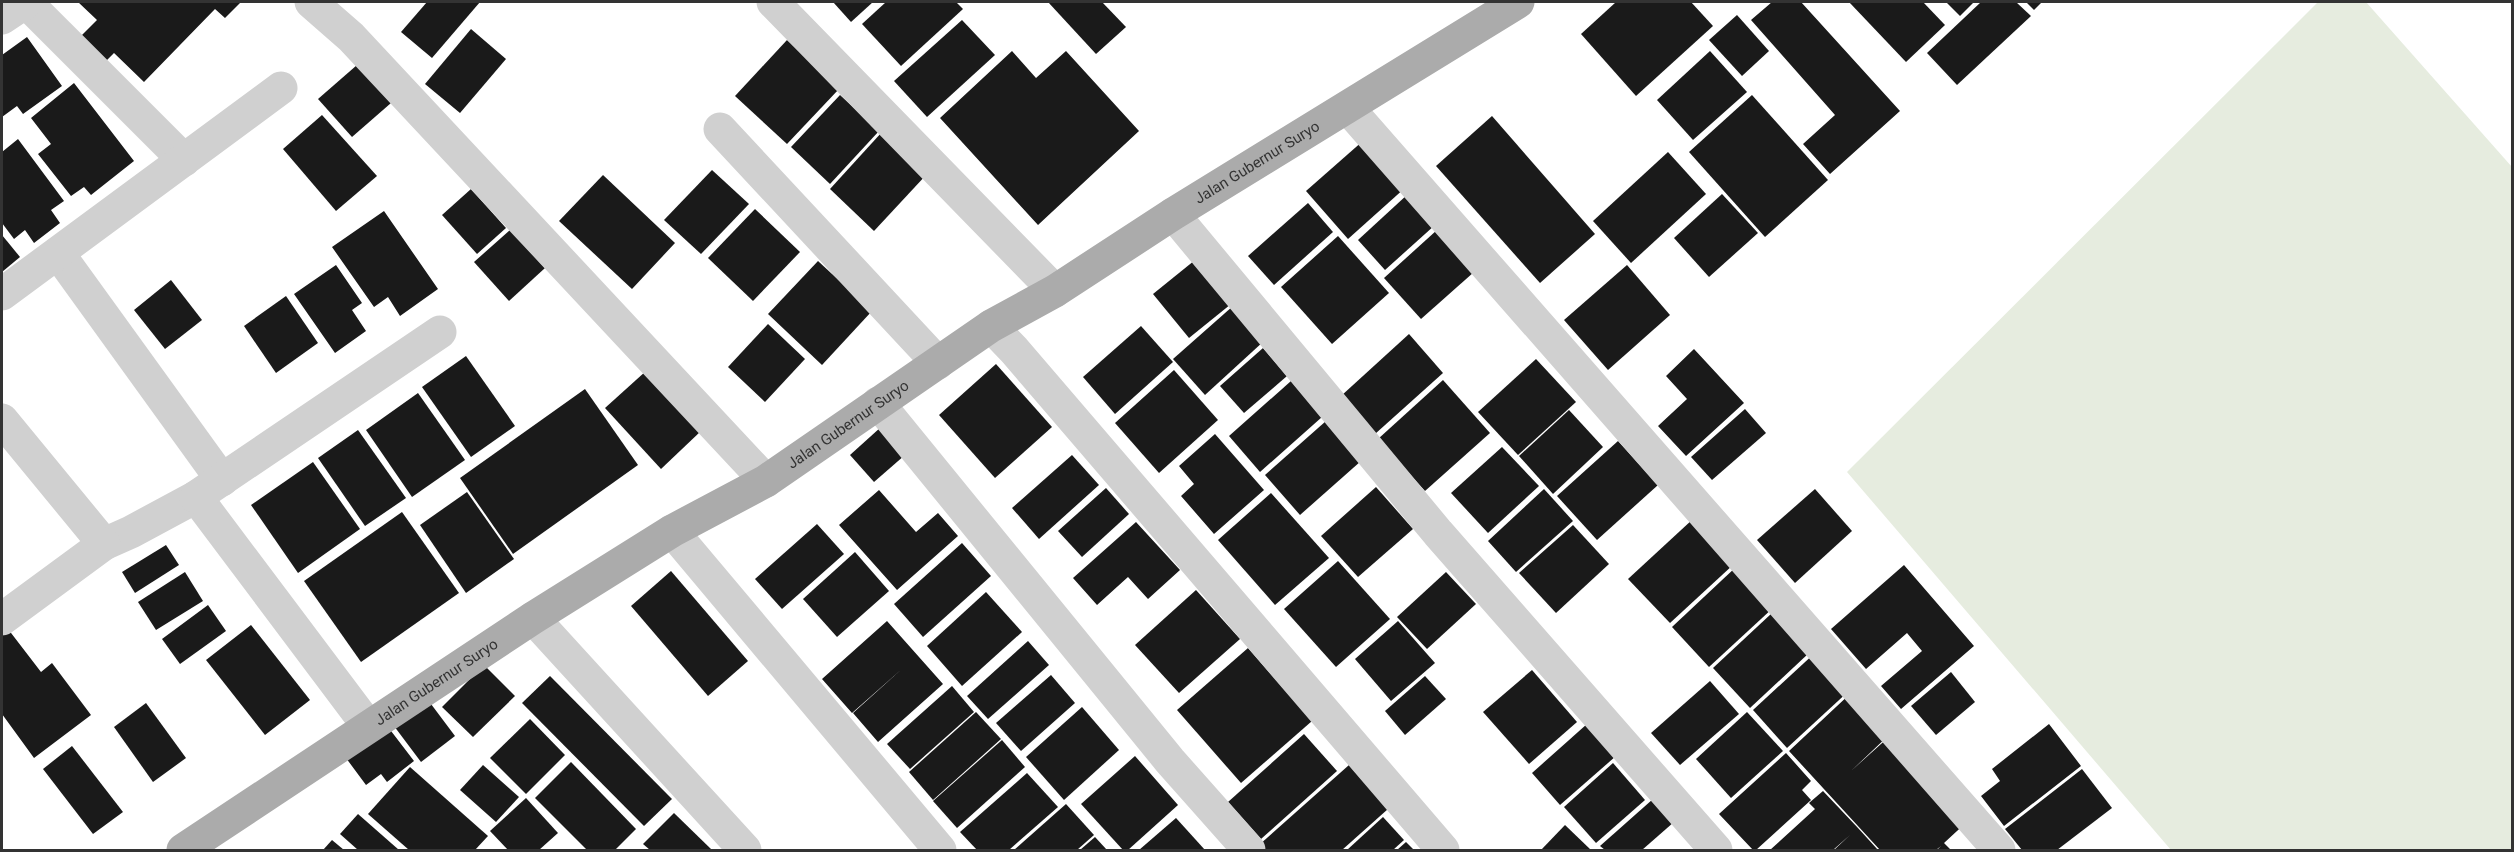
<svg xmlns="http://www.w3.org/2000/svg" width="2514" height="852" font-family="Roboto,sans-serif">
<style>
.green{fill:#e6ecdf}
.building{fill:#1a1a1a}
.lines{fill:none;stroke-linecap:round;stroke-linejoin:round}
.minor{stroke:#d0d0d0;stroke-width:33}
.major{stroke:#ababab;stroke-width:33}
.labels{text-anchor:middle;stroke-width:6;stroke-linejoin:round;paint-order:stroke}
.street-label{font-size:15px;fill:#333;stroke:#fff}
</style>
<rect width="100%" height="100%" fill="#fff"/>
<polygon class="green" points="2318,2 2366,2 2512,167 2512,850 2171,850 1847,472"/>
<g class="building">
<polygon points="78,2 241,2 225,18 215,9 144,82 114,53 104,63 79,38 97,20"/>
<polygon points="427,2 480,2 432,58 401,32"/>
<polygon points="833,2 873,2 851,22"/>
<polygon points="886,2 956,2 963,9 901,66 862,24"/>
<polygon points="1048,2 1102,2 1126,27 1096,54"/>
<polygon points="1616,2 1691,2 1713,26 1636,96 1581,34"/>
<polygon points="1772,2 1801,2 1900,111 1830,174 1803,144 1835,115 1751,20"/>
<polygon points="1849,2 1923,2 1945,25 1906,62"/>
<polygon points="1946,2 1974,2 1960,16"/>
<polygon points="1981,2 2016,2 2031,16 1957,85 1927,53"/>
<polygon points="2026,2 2042,2 2034,10"/>
<polygon points="1737,15 1769,51 1742,76 1709,40"/>
<polygon points="962,20 995,55 927,117 894,81"/>
<polygon points="471,29 506,59 460,113 425,84"/>
<polygon points="27,37 62,86 23,114 17,106 2,117 2,55"/>
<polygon points="787,40 839,89 787,144 735,96"/>
<polygon points="1012,51 1036,78 1066,51 1139,131 1038,225 940,118"/>
<polygon points="1710,51 1747,92 1693,140 1657,100"/>
<polygon points="357,65 391,103 352,137 318,99"/>
<polygon points="74,83 134,161 91,195 84,187 71,196 38,154 51,144 31,118"/>
<polygon points="840,95 879,131 830,184 791,147"/>
<polygon points="1752,95 1828,180 1765,237 1689,152"/>
<polygon points="322,115 377,176 336,211 283,149"/>
<polygon points="1492,116 1595,234 1540,283 1436,166"/>
<polygon points="882,132 927,174 874,231 830,189"/>
<polygon points="18,139 64,201 51,210 60,223 34,243 25,230 14,239 2,223 2,152"/>
<polygon points="1364,140 1406,187 1348,239 1306,191"/>
<polygon points="1668,152 1706,194 1631,263 1593,221"/>
<polygon points="712,170 749,204 701,254 664,220"/>
<polygon points="603,175 675,243 632,289 559,221"/>
<polygon points="471,189 506,228 477,254 442,215"/>
<polygon points="1408,194 1435,225 1385,270 1358,240"/>
<polygon points="1722,194 1758,233 1709,277 1674,238"/>
<polygon points="1308,203 1333,232 1274,285 1248,256"/>
<polygon points="755,209 800,252 753,301 708,258"/>
<polygon points="384,211 438,289 400,316 388,297 374,307 332,247"/>
<polygon points="510,230 545,268 509,301 474,262"/>
<polygon points="1437,230 1474,272 1421,319 1384,278"/>
<polygon points="2,235 20,257 2,272"/>
<polygon points="1338,236 1389,293 1332,344 1281,287"/>
<polygon points="1200,256 1236,300 1189,338 1153,294"/>
<polygon points="818,261 872,311 822,365 768,314"/>
<polygon points="336,265 362,303 352,310 366,331 335,353 294,294"/>
<polygon points="1627,265 1670,315 1608,370 1564,320"/>
<polygon points="171,280 202,320 165,349 134,310"/>
<polygon points="286,296 318,343 276,373 244,326"/>
<polygon points="1233,306 1264,341 1205,395 1173,359"/>
<polygon points="768,324 805,359 765,402 728,367"/>
<polygon points="1141,326 1173,362 1115,414 1083,377"/>
<polygon points="1409,334 1443,373 1375,434 1341,396"/>
<polygon points="1263,348 1287,376 1244,413 1220,386"/>
<polygon points="1694,349 1744,403 1686,456 1658,426 1687,399 1666,376"/>
<polygon points="466,356 515,426 471,457 422,387"/>
<polygon points="1536,359 1576,402 1518,455 1478,412"/>
<polygon points="996,364 1052,427 995,478 939,415"/>
<polygon points="1174,370 1218,420 1159,473 1115,423"/>
<polygon points="646,371 701,431 661,469 605,408"/>
<polygon points="1443,380 1490,433 1425,491 1378,439"/>
<polygon points="1291,381 1322,417 1260,472 1229,436"/>
<polygon points="585,389 638,465 513,554 460,478"/>
<polygon points="418,393 465,460 412,497 366,430"/>
<polygon points="1745,409 1766,433 1712,480 1691,457"/>
<polygon points="1569,410 1603,447 1553,494 1519,456"/>
<polygon points="1326,421 1361,461 1300,515 1265,475"/>
<polygon points="881,427 905,455 874,482 850,455"/>
<polygon points="358,430 406,498 365,526 318,458"/>
<polygon points="1215,434 1264,490 1214,534 1181,496 1194,484 1179,466"/>
<polygon points="1618,441 1658,485 1597,540 1557,496"/>
<polygon points="1502,447 1539,486 1488,533 1451,493"/>
<polygon points="1072,455 1099,485 1039,539 1012,508"/>
<polygon points="313,462 360,529 298,573 251,505"/>
<polygon points="1376,487 1413,529 1358,577 1321,536"/>
<polygon points="1106,488 1129,514 1082,557 1058,531"/>
<polygon points="1544,489 1573,521 1516,572 1488,541"/>
<polygon points="1815,489 1852,531 1795,583 1757,540"/>
<polygon points="879,490 916,532 938,513 958,536 897,590 839,525"/>
<polygon points="467,492 514,559 466,593 420,525"/>
<polygon points="1271,493 1329,558 1275,605 1218,540"/>
<polygon points="402,512 459,593 361,662 304,581"/>
<polygon points="1693,519 1734,564 1670,623 1628,579"/>
<polygon points="1136,522 1180,570 1148,599 1128,577 1097,605 1073,578"/>
<polygon points="817,524 844,554 782,609 755,579"/>
<polygon points="1573,525 1609,564 1556,613 1519,573"/>
<polygon points="962,543 991,576 923,637 894,604"/>
<polygon points="166,545 179,565 135,593 122,572"/>
<polygon points="855,552 889,591 837,637 803,599"/>
<polygon points="1338,561 1390,619 1336,667 1284,609"/>
<polygon points="1904,565 1974,646 1901,709 1881,686 1922,651 1907,633 1866,669 1831,629"/>
<polygon points="1737,566 1774,607 1709,667 1672,627"/>
<polygon points="671,571 748,661 708,696 631,606"/>
<polygon points="185,572 203,601 156,630 138,602"/>
<polygon points="1446,572 1476,604 1427,649 1397,617"/>
<polygon points="1196,590 1240,639 1179,693 1135,645"/>
<polygon points="986,592 1022,632 962,686 927,646"/>
<polygon points="208,605 226,631 180,664 162,639"/>
<polygon points="1772,613 1809,653 1750,708 1713,668"/>
<polygon points="887,621 943,684 878,742 853,713 903,668 852,713 822,679"/>
<polygon points="1398,621 1435,663 1391,701 1355,659"/>
<polygon points="251,625 310,700 265,735 206,660"/>
<polygon points="8,629 41,672 52,663 91,715 34,758 2,714 2,634"/>
<polygon points="1028,641 1049,665 988,719 967,696"/>
<polygon points="1248,648 1312,721 1241,783 1177,710"/>
<polygon points="1817,651 1851,689 1787,748 1753,710"/>
<polygon points="484,665 515,696 473,737 442,707"/>
<polygon points="1532,670 1577,722 1529,764 1483,712"/>
<polygon points="1951,672 1975,702 1936,735 1911,706"/>
<polygon points="1051,675 1075,703 1021,751 996,723"/>
<polygon points="550,676 672,799 644,826 522,703"/>
<polygon points="1425,676 1446,699 1405,735 1385,711"/>
<polygon points="1710,681 1739,714 1680,765 1651,733"/>
<polygon points="952,686 974,712 910,769 887,744"/>
<polygon points="1852,692 1890,734 1851,771 1891,735 1970,819 1944,843 1951,850 1937,850 1941,846 1936,850 1880,850 1789,751"/>
<polygon points="425,696 455,736 421,762 391,722"/>
<polygon points="146,703 186,758 153,782 114,727"/>
<polygon points="1082,707 1119,750 1064,800 1026,757"/>
<polygon points="976,712 1001,739 933,800 909,772"/>
<polygon points="1747,712 1783,751 1731,798 1696,759"/>
<polygon points="530,719 565,755 526,794 490,758"/>
<polygon points="1587,724 1616,756 1560,805 1532,773"/>
<polygon points="2049,724 2081,766 2004,826 1981,796 2000,781 1992,769"/>
<polygon points="388,727 414,761 387,782 381,774 366,785 346,758"/>
<polygon points="1304,734 1337,771 1261,839 1228,802"/>
<polygon points="1002,740 1025,767 957,828 933,801"/>
<polygon points="72,746 123,812 93,834 43,769"/>
<polygon points="1786,753 1811,781 1802,790 1811,800 1756,850 1753,850 1719,814"/>
<polygon points="1135,756 1178,805 1128,850 1123,850 1081,804"/>
<polygon points="571,762 636,829 615,850 587,850 535,798"/>
<polygon points="1613,763 1645,800 1596,843 1564,807"/>
<polygon points="483,765 519,797 496,822 460,790"/>
<polygon points="1349,765 1388,809 1342,850 1263,850 1259,845"/>
<polygon points="410,767 488,836 475,850 409,850 368,814"/>
<polygon points="2082,769 2112,808 2057,850 2022,850 2005,829"/>
<polygon points="1027,773 1058,807 1009,850 977,850 960,832"/>
<polygon points="1823,791 1858,828 1878,850 1834,850 1850,835 1833,850 1770,850 1815,809 1809,803"/>
<polygon points="526,798 558,833 539,850 508,850 490,831"/>
<polygon points="1653,799 1674,822 1642,850 1605,850 1600,846"/>
<polygon points="1066,804 1094,835 1077,850 1014,850"/>
<polygon points="674,813 712,850 650,850 643,844"/>
<polygon points="358,814 399,850 358,850 340,834"/>
<polygon points="1383,817 1404,840 1393,850 1347,850"/>
<polygon points="1176,818 1205,850 1139,850"/>
<polygon points="1565,825 1591,850 1541,850"/>
<polygon points="1095,837 1107,850 1080,850"/>
<polygon points="332,840 344,850 323,850"/>
<polygon points="1406,842 1414,850 1397,850"/>
</g>
<g class="lines">
<g class="minor">
<polyline points="26,2 184,160"/>
<polyline points="311,2 351,37 766,481"/>
<polyline points="773,2 1055,291"/>
<polyline points="2,18 26,2"/>
<polyline points="1348,108 1999,850"/>
<polyline points="720,129 938,363"/>
<polyline points="1173,214 1438,533 1716,850"/>
<polyline points="58,253 222,480"/>
<polyline points="2,294 281,88"/>
<polyline points="991,326 1014,350 1443,850"/>
<polyline points="878,403 1170,761 1249,850"/>
<polyline points="2,420 104,544 131,532 196,497 368,726"/>
<polyline points="196,497 440,332"/>
<polyline points="672,531 940,850"/>
<polyline points="533,618 745,850"/>
<polyline points="2,619 104,544"/>
</g>
<path class="major" id="s1" d="M 183,850 L 533,618 L 672,531 L 766,481 L 991,326 L 1055,291 L 1173,214 L 1518,2"/>
</g>
<g class="labels">
<g class="street-label">
<text dy="5" stroke="none"><textPath href="#s1" startOffset="1276">Jalan Gubernur Suryo</textPath></text>
<text dy="5" stroke="none"><textPath href="#s1" startOffset="790">Jalan Gubernur Suryo</textPath></text>
<text dy="5" stroke="none"><textPath href="#s1" startOffset="304">Jalan Gubernur Suryo</textPath></text>
</g>
</g>
<rect width="2514" height="852" fill="none" stroke="#333333" stroke-width="6"/>
</svg>
